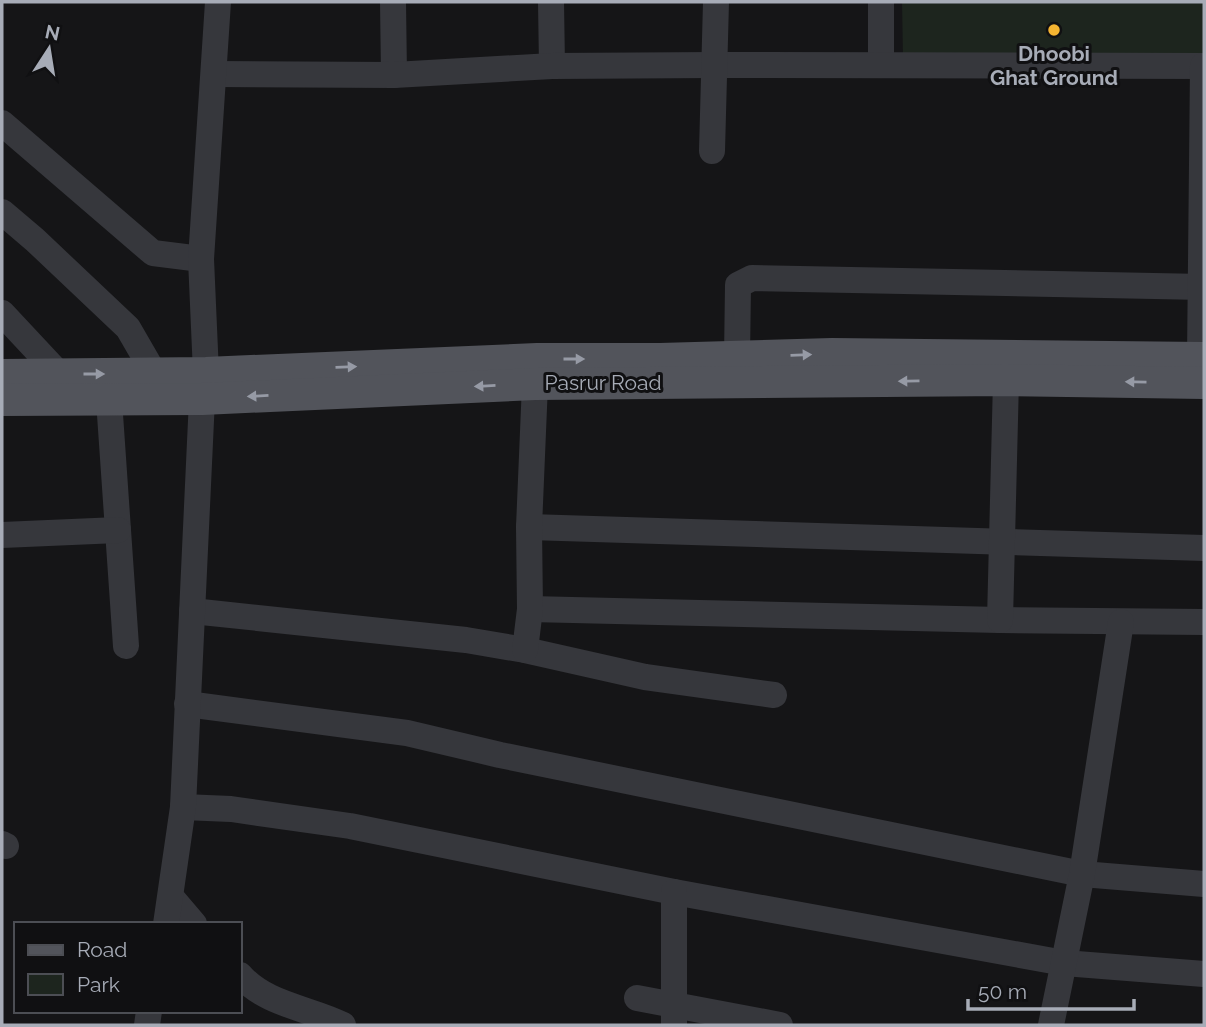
<svg xmlns="http://www.w3.org/2000/svg" width="1206" height="1027" font-family="Raleway,sans-serif">
<style>
.green{fill:#1d251e}
.lines{fill:none;stroke-linecap:round;stroke-linejoin:round}
.minor{stroke:#36373c;stroke-width:26}
.major{stroke:#52545b;stroke-width:32}
.oneway{fill:#969aa5}
.poi-dot{fill:#f4b431;stroke:#101012;stroke-width:2.5}
.labels{text-anchor:middle;stroke-width:6;stroke-linejoin:round;paint-order:stroke}
.poi-label{font-size:21px;font-weight:bold;fill:#a7acb7;stroke:#101012}
.street-label{font-size:21px;fill:#a7acb7;stroke:#101012}
</style>
<rect width="100%" height="100%" fill="#151517"/>
<polygon class="green" points="902,2 1204,2 1204,64 903,58"/>
<g class="lines">
<g class="minor">
<polyline points="393,2 394,75"/>
<polyline points="551,2 552,66"/>
<polyline points="881,65 881,2"/>
<polyline points="215,74 394,75 552,66 715,65 1204,66"/>
<polyline points="2,123 153,253 201,259"/>
<polyline points="712,151 716,2"/>
<polyline points="2,212 35,240 128,328 154,373"/>
<polyline points="2,313 59,374"/>
<polyline points="737,357 738,285 752,278 1204,287"/>
<polyline points="1200,358 1203,66"/>
<polyline points="109,400 126,646"/>
<polyline points="529,527 1204,548"/>
<polyline points="2,535 118,530"/>
<polyline points="530,609 1000,620 1204,622"/>
<polyline points="192,611 466,640 525,650 645,677 774,695"/>
<polyline points="1000,620 1006,380"/>
<polyline points="525,650 530,609 529,527 535,384"/>
<polyline points="187,704 407,733 500,755 1082,874 1204,884"/>
<polyline points="183,807 231,809 350,826 674,892 1064,963 1204,974"/>
<polyline points="2,844 6,846"/>
<polyline points="171,897 194,924"/>
<polyline points="166,924 183,807 202,399 206,373 201,259 218,2"/>
<path d="M 240,975 C 266,1005 309,1008 343,1025"/>
<polyline points="637,998 780,1025"/>
<polyline points="147,1025 149,1011"/>
<polyline points="674,1025 674,892"/>
<polyline points="1051,1025 1082,874 1121,622"/>
</g>
<g class="major">
<polyline points="2,375 206,373 537,359 660,359 832,354 1204,358"/>
<polyline points="2,400 202,399 535,384 1006,380 1204,383"/>
</g>
</g>
<defs><path id="oneway-solid" d="M-6-.8H1V-3.2L6.5 0L1 3.2V.8H-6Z" transform="scale(1.75)"/></defs>
<g class="oneway">
<use href="#oneway-solid" transform="translate(801 355) rotate(-2)"/>
<use href="#oneway-solid" transform="translate(574 359)"/>
<use href="#oneway-solid" transform="translate(346 367) rotate(-2)"/>
<use href="#oneway-solid" transform="translate(94 374)"/>
<use href="#oneway-solid" transform="translate(909 381) rotate(179)"/>
<use href="#oneway-solid" transform="translate(1136 382) rotate(-179)"/>
<use href="#oneway-solid" transform="translate(485 386) rotate(177)"/>
<use href="#oneway-solid" transform="translate(258 396) rotate(177)"/>
</g>
<circle class="poi-dot" cx="1054" cy="30" r="7"/>
<g class="labels">
<g class="poi-label">
<text x="1054" y="61">Dhoobi<tspan x="1054" dy="24">Ghat Ground</tspan></text>
</g>
<g class="street-label">
<text x="603" y="390">Pasrur Road</text>
</g>
</g>
<rect width="1206" height="1027" fill="none" stroke="#a7acb7" stroke-width="7"/>
<rect x="14" y="922" width="228" height="91" fill="#101012" stroke="#4c4e54" stroke-width="2"/>
<rect x="28" y="945" width="35" height="10" fill="#52545b" stroke="#4c4e54" stroke-width="2"/>
<text x="77" y="957" font-size="21" fill="#a7acb7">Road</text>
<rect x="28" y="974" width="35" height="21" fill="#1d251e" stroke="#4c4e54" stroke-width="2"/>
<text x="77" y="992" font-size="21" fill="#a7acb7">Park</text>
<g transform="translate(49 49) rotate(12)" stroke="#101012" stroke-width="5" paint-order="stroke">
<path d="M0-5L12 26L0 18L-12 26Z" fill="#a7acb7"/>
<text y="-10" font-size="19" font-weight="bold" text-anchor="middle" fill="#a7acb7">N</text>
</g>
<path d="M968 999v10h166v-10" fill="none" stroke="#a7acb7" stroke-width="3.5"/>
<text x="978" y="999" font-size="21" fill="#a7acb7" stroke="#101012" stroke-width="5" paint-order="stroke">50 m</text>
</svg>
